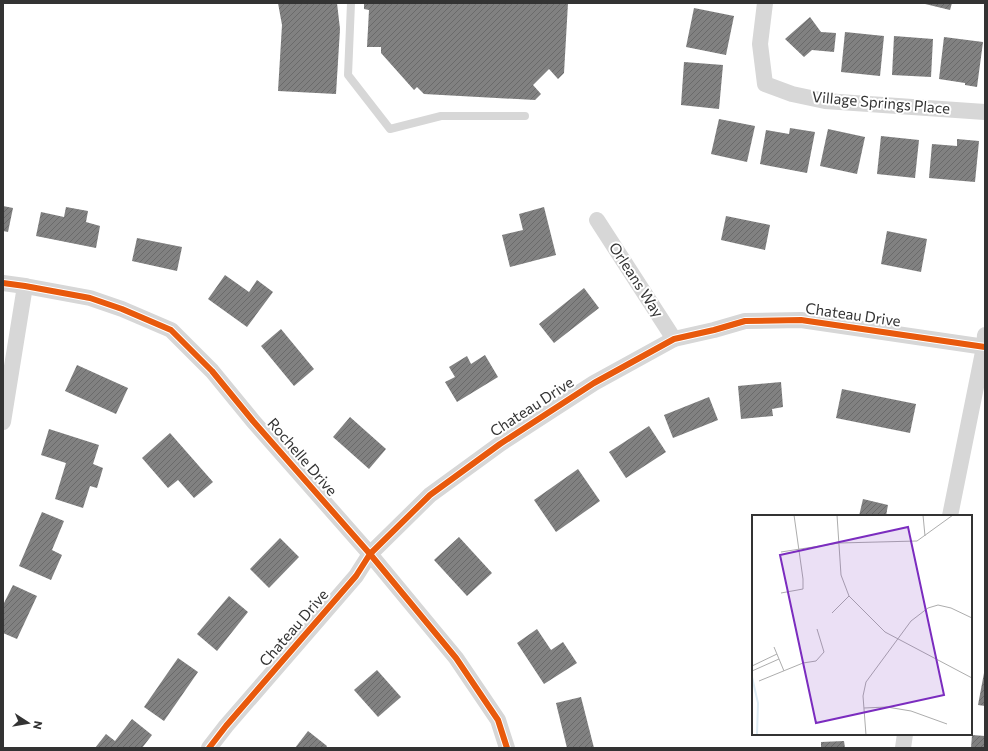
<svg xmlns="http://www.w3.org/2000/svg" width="988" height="751" font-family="Commissioner,sans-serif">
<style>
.building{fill:url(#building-hatch)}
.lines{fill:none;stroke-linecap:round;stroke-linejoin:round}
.lane{stroke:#d7d7d7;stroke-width:8}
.street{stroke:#d7d7d7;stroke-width:16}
.cycleway-casing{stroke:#fff;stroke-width:8}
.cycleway{stroke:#e8590c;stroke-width:6}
.labels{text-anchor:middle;stroke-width:4;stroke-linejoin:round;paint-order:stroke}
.street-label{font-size:15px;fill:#333;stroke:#fff}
.inset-river{fill:none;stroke:#ddebf3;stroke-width:2}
.inset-road{fill:none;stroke:#adadad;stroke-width:1}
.view{fill:#7b2cbf;fill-opacity:0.15;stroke:#7b2cbf;stroke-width:2}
.inset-edge{fill:none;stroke:#333;stroke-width:2}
</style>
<defs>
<pattern id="building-hatch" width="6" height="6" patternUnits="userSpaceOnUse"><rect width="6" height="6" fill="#818181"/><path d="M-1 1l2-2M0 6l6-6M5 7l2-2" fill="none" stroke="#6a6a6a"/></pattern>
</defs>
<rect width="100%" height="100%" fill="#fff"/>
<g class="building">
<polygon points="278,3 337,3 340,29 336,94 278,91 282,25"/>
<polygon points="364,3 568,3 564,73 558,79 549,69 533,85 541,94 535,100 424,94 417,87 414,90 381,53 381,47 367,47 369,10 364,9"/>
<polygon points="921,3 952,3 950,10"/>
<polygon points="694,8 734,16 726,55 686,47"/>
<polygon points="810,17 821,32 836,33 834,52 812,50 804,57 785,39"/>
<polygon points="845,32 884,36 880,76 841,72"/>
<polygon points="894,36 933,39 931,77 892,75"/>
<polygon points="944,37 983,42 977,87 965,85 965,83 939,79"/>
<polygon points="684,62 723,65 719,109 681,105"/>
<polygon points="719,119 755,126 747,162 711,154"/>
<polygon points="790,128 815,132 807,173 760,164 766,130 789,134"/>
<polygon points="828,129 865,137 857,174 820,166"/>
<polygon points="881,136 919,140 915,178 877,174"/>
<polygon points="957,139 979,141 975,182 929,178 932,144 957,146"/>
<polygon points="3,206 13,208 8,232 3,231"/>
<polygon points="66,207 88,211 86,222 100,226 96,248 36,236 41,212 64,217"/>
<polygon points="544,207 556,255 510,267 502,235 523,230 519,214"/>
<polygon points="726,216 770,225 765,250 721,240"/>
<polygon points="887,231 927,239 921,272 881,264"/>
<polygon points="137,238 182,247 177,271 132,261"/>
<polygon points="225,275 249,292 257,280 273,292 247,327 208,299"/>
<polygon points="584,288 599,308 554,343 539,324"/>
<polygon points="281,329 314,369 294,386 261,346"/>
<polygon points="485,355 498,377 457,402 445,382 455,377 449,367 467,356 471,364"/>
<polygon points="77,365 128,388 116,414 65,391"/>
<polygon points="781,382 783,407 772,409 773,416 741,419 738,386"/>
<polygon points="842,389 916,404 910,433 836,418"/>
<polygon points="709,397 718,420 673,438 664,415"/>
<polygon points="350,417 386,449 369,469 333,437"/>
<polygon points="649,426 666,452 626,478 609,452"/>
<polygon points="49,429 99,445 93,464 103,468 97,488 90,486 83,508 55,499 66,463 41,455"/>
<polygon points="170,433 213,482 194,498 178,480 168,488 142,458"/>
<polygon points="578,469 600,501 556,532 534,500"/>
<polygon points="863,499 888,505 886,516 859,516"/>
<polygon points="42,512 64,521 52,550 62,555 51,580 19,566"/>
<polygon points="459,537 492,573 467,596 434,560"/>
<polygon points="280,538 299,557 269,588 250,569"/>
<polygon points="13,585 37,596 17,639 3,633 3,605"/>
<polygon points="229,596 248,612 217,651 197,634"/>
<polygon points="537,629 551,650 563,642 577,663 544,684 517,643"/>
<polygon points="178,658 198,672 164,721 144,707"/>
<polygon points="377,670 401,697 378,717 354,690"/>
<polygon points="984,673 985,673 985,706 978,705"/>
<polygon points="581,697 594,748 567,748 556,703"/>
<polygon points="132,719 152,735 142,748 95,748 106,734 115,741"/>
<polygon points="308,731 327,746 326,748 295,748"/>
<polygon points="972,735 985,736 985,748 971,748"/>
<polygon points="844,741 845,748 821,748 821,742"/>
</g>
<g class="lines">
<polyline class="lane" points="351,3 348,75 390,129 441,116 525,116"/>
<g class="street">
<polyline points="765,3 760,44 765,84 792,94 825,101 985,112"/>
<polyline points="597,220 674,339"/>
<polyline points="3,283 25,286 90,298 122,309 171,330 212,371 253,421 370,554 456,658 498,720 507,748"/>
<polyline points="3,422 25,286"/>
<polyline points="950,516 984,347 985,335"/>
<polyline points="209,748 226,726 356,576 370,554 430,495 500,444 594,383 674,339 714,330 745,321 801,320 985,347"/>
<polyline points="903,748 905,734"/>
</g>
<defs>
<g id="cycleway">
<polyline points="3,283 25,286 90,298 122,309 171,330 212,371 253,421 370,554 456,658 498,720 507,748"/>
<polyline points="209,748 226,726 356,576 370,554 430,495 500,444 594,383 674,339 714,330 745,321 801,320 985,347"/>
</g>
</defs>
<use href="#cycleway" class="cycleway-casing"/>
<use href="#cycleway" class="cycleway"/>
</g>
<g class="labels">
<g class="street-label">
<text transform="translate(881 103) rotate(5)" y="5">Village Springs Place</text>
<text transform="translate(636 280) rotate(57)" y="5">Orleans Way</text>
<text transform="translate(853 315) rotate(8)" y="5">Chateau Drive</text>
<text transform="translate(532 407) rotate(-33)" y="5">Chateau Drive</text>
<text transform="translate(302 457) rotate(49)" y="5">Rochelle Drive</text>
<text transform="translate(294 628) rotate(-49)" y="5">Chateau Drive</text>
</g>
</g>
<g transform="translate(752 515)">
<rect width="220" height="220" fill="#fff"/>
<path class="inset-river" d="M 0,162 L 6,188 L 5,220"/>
<path class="inset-road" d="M 85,0 L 89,60 L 97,81 L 133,117 L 220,163M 171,0 L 173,21M 29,37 L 87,28 L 165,26 L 201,0M 29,78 L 51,74 L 51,64 L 42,0M 80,98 L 97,81M 22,132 L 32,156M 0,151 L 25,139M 0,156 L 27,144M 7,166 L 51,148 L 64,146 L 72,137 L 65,114M 112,193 L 135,192 L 159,196 L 195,209M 114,220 L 111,181 L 114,167 L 159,106 L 176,93 L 186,90 L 199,93 L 220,103"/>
<path class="view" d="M 156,12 L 192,180 L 64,208 L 28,40 Z"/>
<rect width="220" height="220" class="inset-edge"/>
</g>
<rect width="988" height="751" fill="none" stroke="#333333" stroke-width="8"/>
<g transform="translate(28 723) rotate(102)" stroke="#ffffff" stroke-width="3" paint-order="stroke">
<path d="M0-3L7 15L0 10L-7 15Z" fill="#333333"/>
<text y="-6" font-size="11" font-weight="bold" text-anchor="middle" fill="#333333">N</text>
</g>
</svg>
